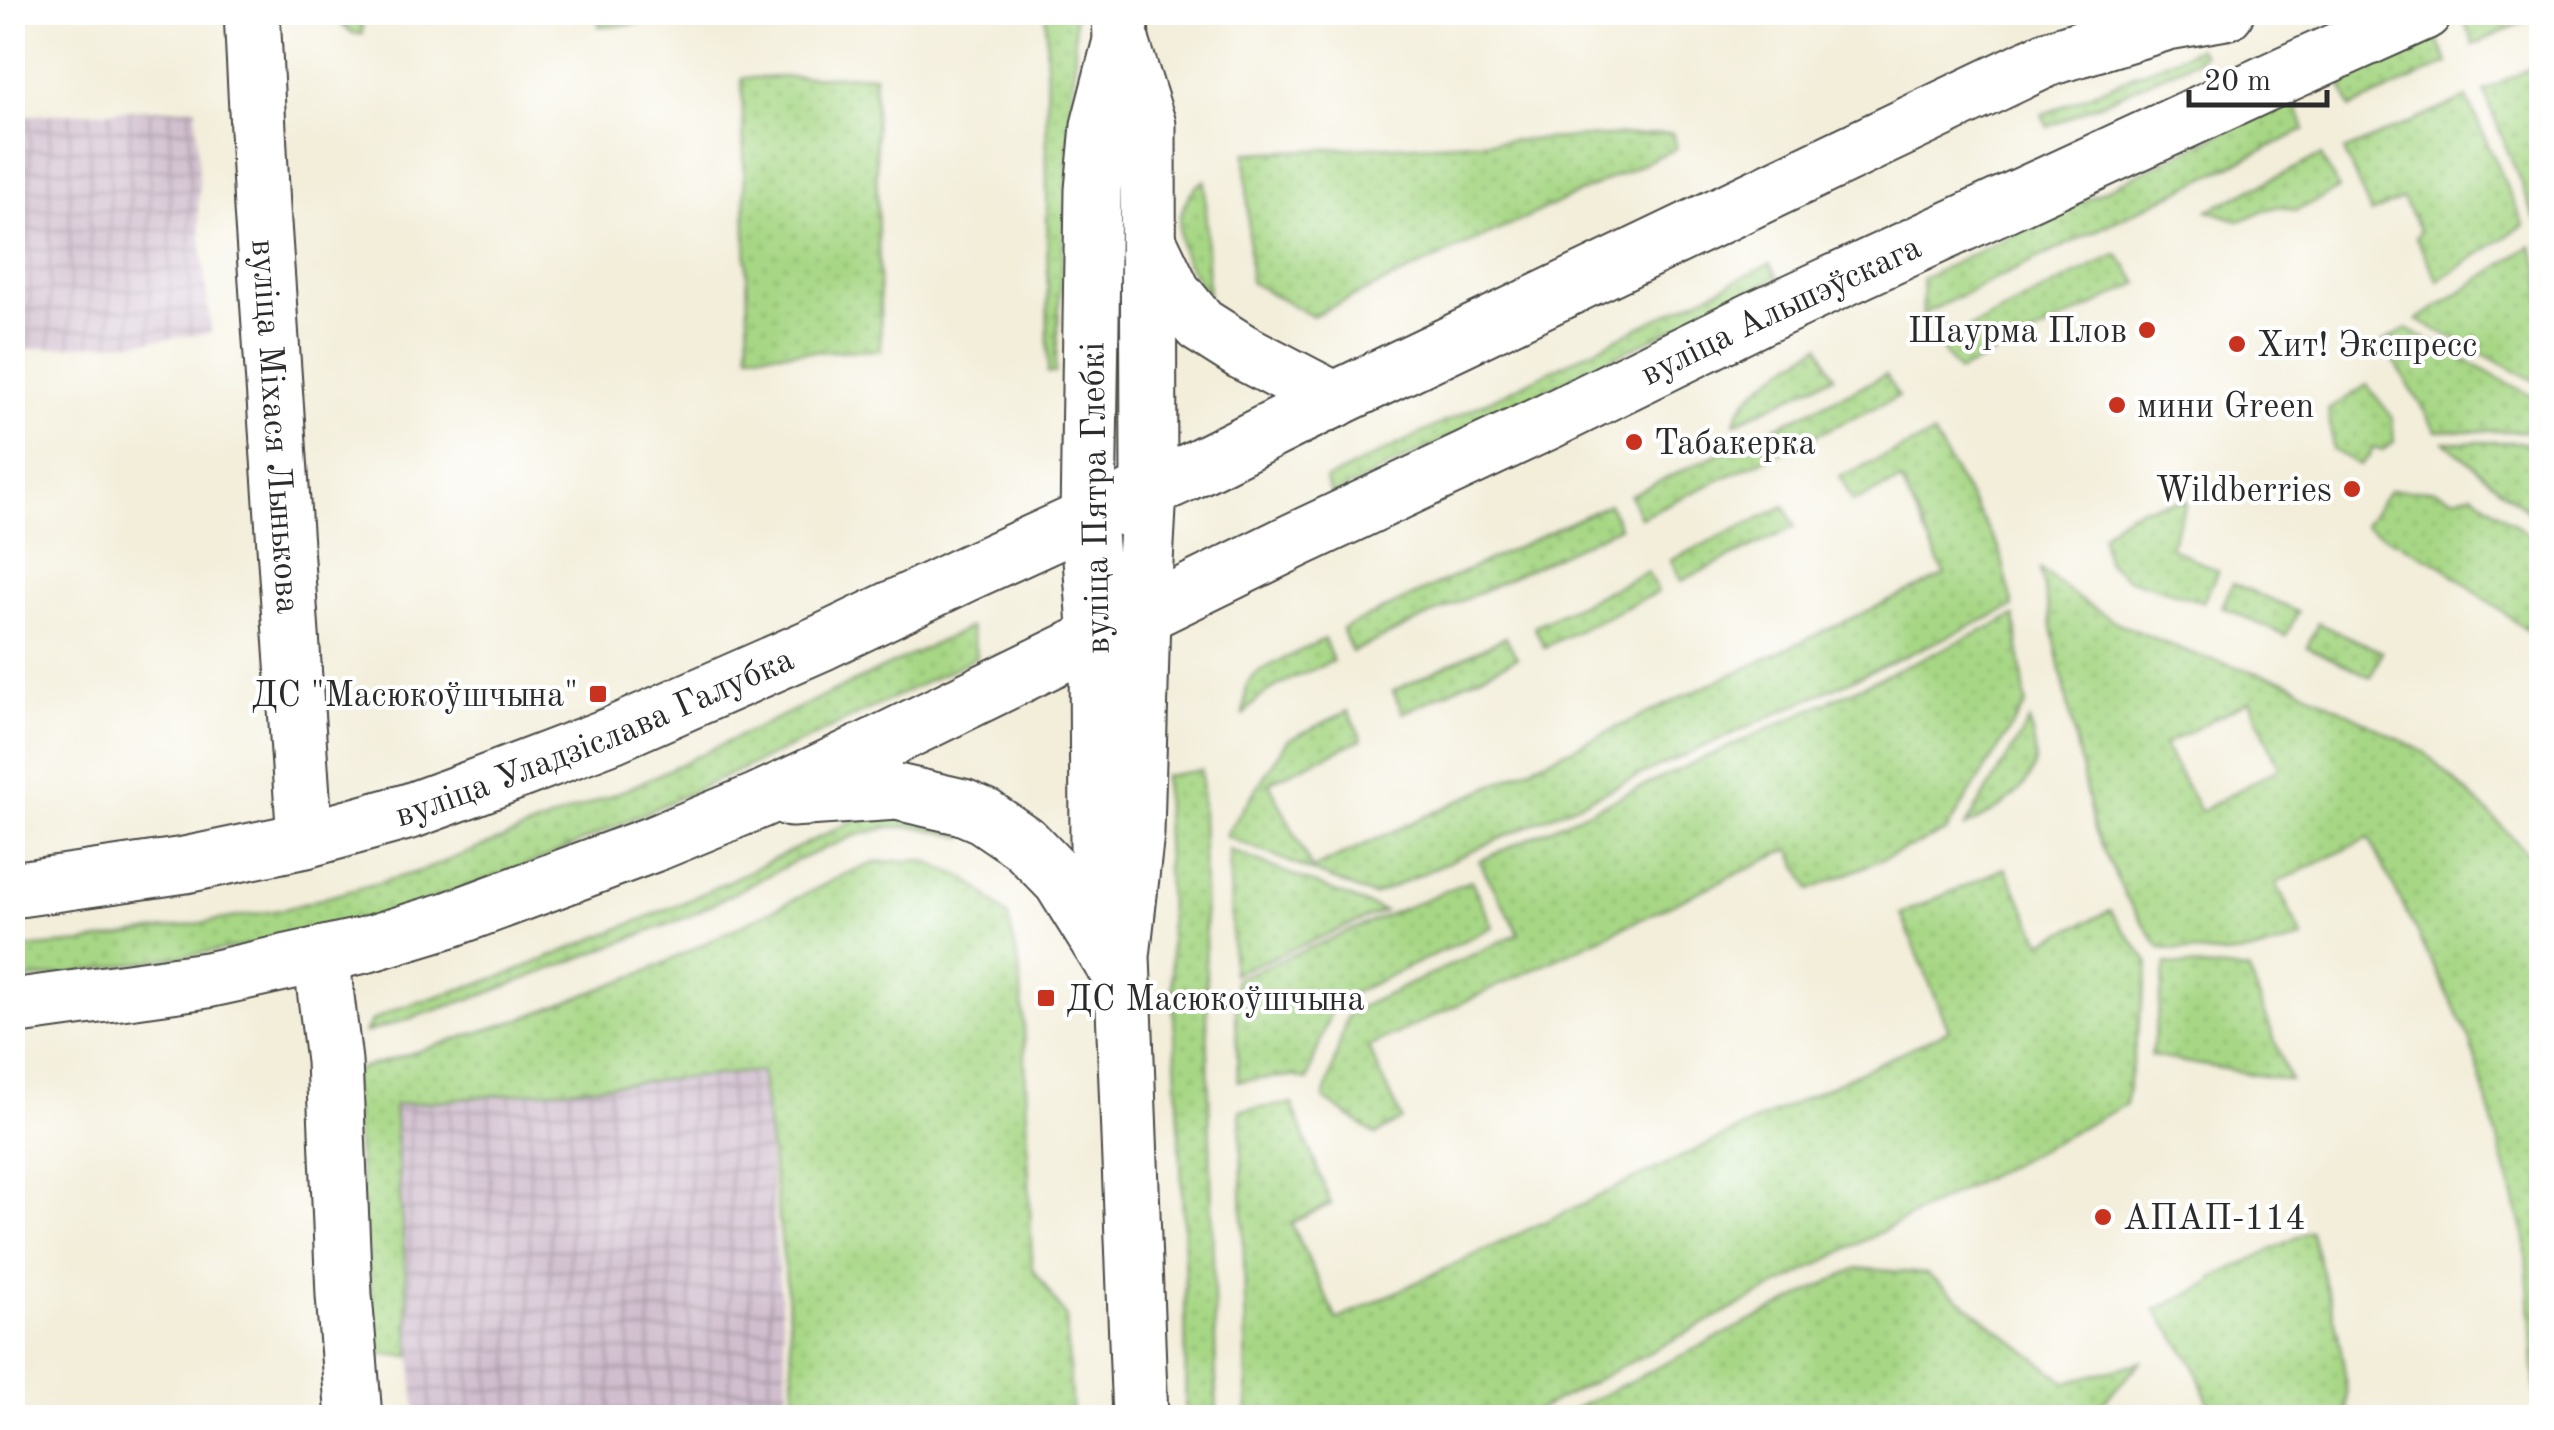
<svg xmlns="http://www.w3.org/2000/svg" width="2554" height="1430" font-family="'Old Standard TT',serif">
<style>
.industrial{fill:url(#industrial-grid)}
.grass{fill:url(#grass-dots);stroke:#698158;stroke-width:2.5;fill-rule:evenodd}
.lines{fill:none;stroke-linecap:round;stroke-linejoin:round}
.minor-casing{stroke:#494845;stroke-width:59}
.tertiary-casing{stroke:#494845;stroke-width:59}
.secondary-casing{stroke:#494845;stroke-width:59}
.minor{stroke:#fff;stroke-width:55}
.tertiary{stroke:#fff;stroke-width:55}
.secondary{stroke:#fff;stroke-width:55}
.poi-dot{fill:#c8321e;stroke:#fff;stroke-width:4}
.labels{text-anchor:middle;stroke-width:8;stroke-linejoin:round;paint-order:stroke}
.street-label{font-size:35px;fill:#2b2b2b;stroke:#fff}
.poi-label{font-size:35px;fill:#2b2b2b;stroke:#fff;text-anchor:start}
</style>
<defs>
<pattern id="industrial-grid" width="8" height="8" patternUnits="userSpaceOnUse" patternTransform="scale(2.5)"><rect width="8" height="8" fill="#d0bdcd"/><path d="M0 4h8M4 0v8" fill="none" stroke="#a99aa7"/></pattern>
<pattern id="grass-dots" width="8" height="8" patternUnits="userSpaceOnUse" patternTransform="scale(2.5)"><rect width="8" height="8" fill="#a7d785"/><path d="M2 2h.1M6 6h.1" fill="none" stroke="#90b973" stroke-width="1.8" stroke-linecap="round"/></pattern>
</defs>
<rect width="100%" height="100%" fill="#fff"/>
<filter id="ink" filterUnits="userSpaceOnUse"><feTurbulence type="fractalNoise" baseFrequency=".01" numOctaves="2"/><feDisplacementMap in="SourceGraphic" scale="20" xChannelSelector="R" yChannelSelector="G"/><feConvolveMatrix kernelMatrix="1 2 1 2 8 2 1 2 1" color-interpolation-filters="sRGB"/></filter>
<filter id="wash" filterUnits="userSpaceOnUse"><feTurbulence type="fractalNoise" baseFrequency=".0048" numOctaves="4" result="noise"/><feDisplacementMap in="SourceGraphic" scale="40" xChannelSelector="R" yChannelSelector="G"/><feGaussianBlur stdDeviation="2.25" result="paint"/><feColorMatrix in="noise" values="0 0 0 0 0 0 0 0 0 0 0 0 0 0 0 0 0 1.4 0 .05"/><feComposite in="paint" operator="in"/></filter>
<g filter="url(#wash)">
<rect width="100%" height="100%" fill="#f3eeda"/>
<g class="industrial">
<polygon points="196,107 199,181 198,211 211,333 145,341 13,350 13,116"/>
<polygon points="762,1071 790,1417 416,1417 394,1105"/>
</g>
<g class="grass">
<polygon points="2461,12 2541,12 2542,13 2474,45"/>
<polygon points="329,13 362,13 362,34 352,33"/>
<polygon points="599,13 599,12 693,13 627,25 599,26"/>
<polygon points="1046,13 1074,13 1075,57 1055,373 1048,373"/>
<polygon points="2434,31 2448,63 2351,108 2338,74"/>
<polygon points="2198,48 2203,53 2199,59 2048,127 2042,115"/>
<polygon points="2541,63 2542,214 2535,219 2484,91"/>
<polygon points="874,75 881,350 749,353 742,78"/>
<polygon points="2294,98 2305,130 1923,314 1922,279"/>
<polygon points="2467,98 2524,225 2438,281 2416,237 2420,231 2403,199 2371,213 2344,151"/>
<polygon points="1672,133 1677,148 1312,316 1250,282 1246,153"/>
<polygon points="2321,156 2339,189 2296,211 2278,206 2239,221 2208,210"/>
<path d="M 1205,180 L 1208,299 C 1199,282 1185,264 1181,246 C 1175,222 1184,192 1205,180 Z"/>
<polygon points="2531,246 2541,270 2541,384 2417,320"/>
<polygon points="2117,254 2139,283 1958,372 1938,344"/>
<polygon points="1770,264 1778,277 1332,495 1325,480"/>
<polygon points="2407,329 2541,401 2541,431 2436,431 2383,342"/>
<path d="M 1820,345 L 1834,376 L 1735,423 C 1741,390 1793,364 1820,345 Z"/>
<polygon points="1886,375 1898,397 1640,517 1630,495"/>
<polygon points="2367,385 2392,417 2394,442 2383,450 2372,448 2370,456 2360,465 2333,450 2328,410"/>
<polygon points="1933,435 2000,550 2013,607 1373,896 1225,836 1288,740 1348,711 1362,739 1269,782 1312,869 1945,575 1901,481 1853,502 1840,476"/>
<polygon points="2445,442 2541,442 2541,522"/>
<polygon points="2404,490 2435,490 2454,498 2473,493 2541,544 2541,641 2438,563 2364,525 2389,491"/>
<path d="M 2187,501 L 2170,547 L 2218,571 L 2203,602 L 2126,578 L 2106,561 L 2102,536 C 2126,507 2151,504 2187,501 Z"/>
<polygon points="1609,504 1619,527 1352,652 1342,629"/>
<polygon points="1785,506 1795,527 1681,581 1671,560"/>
<path d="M 2040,569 L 2080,600 L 2116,622 L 2186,652 L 2286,681 L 2424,752 L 2490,814 L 2541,868 L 2541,983 L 2531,989 L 2542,1012 L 2541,1417 L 2537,1417 L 2525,1238 L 2470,1039 L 2369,838 L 2276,883 L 2303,938 L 2255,952 L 2225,955 L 2160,948 L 2126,898 L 2094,830 ZM 2250,700 L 2279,768 L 2200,811 L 2164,745 Z"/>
<polygon points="1647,572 1658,592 1544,647 1534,626"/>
<polygon points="2233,583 2298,612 2286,636 2222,607"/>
<polygon points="2015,616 2026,704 1946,832 1810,890 1790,849 1368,1047 1402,1119 1376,1135 1324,1099 1348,1013 1519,933 1479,861"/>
<polygon points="2318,623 2382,652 2371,677 2307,647"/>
<polygon points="970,627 977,657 804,741 548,857 418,905 314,936 13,982 12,949 81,943 285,909 424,870 632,787"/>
<polygon points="1506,637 1517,658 1403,713 1393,691"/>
<path d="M 1324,639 L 1333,661 C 1301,675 1264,686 1243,716 L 1247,684 L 1259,671 Z"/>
<path d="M 2029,722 C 2032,735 2037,749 2035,762 C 2030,793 1990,815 1965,827 Z"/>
<path d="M 1201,770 L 1217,1417 L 1185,1417 C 1189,1204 1169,990 1164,776 Z"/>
<polygon points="867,814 973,828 963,837 920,827 889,827 854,836 798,860 687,917 486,994 365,1033 372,1021 393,1010 506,975 689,900"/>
<polygon points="1229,850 1384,911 1233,974"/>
<polygon points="922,860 963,877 985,894 1008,917 1019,965 1024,1025 1032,1267 1066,1317 1072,1417 796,1417 786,1281 761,1071 394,1105 411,1356 375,1354 351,1072 521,1019 650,970 848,873 878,862"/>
<polygon points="2005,868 2042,942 2110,911 2149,963 2125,1105 1525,1417 1248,1417 1240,1110 1292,1104 1331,1204 1291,1223 1337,1320 1949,1030 1901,914"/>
<polygon points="1471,880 1493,927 1334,1002 1307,1080 1293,1076 1238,1081 1235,979"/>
<polygon points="2166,964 2249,971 2290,1081 2151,1056"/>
<path d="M 2310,1231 C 2327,1290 2349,1356 2347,1417 L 2214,1417 L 2193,1363 L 2156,1310 L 2212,1283 L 2213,1278 Z"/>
<polygon points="1857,1268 1927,1274 2066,1382 2141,1362 2089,1417 1558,1417"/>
</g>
</g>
<g filter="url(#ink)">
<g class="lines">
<defs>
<polyline id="minor" points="321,956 334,1061 344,1295 354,1418"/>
<g id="tertiary">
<path id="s1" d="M 252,12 L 262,208 L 305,840"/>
<polyline points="1121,41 1148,125 1149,491"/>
<polyline points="1088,519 1093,190 1099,126 1121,41 1120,12"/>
</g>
<g id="secondary">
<polyline points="1149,242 1173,292 1200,325 1241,351 1335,400"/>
<polyline points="1088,519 1097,639 1098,847 1110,900"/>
<polyline points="791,799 897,792 963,807 984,816 1025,844 1061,881 1122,979"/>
<path id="s2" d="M 12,890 L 185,865 L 305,840 L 410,811 L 473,788 L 612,735 L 823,642 L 965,574 L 1184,474 L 1300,416 L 2049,58 L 2168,22 L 2226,12"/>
<path id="s3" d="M 12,1007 L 207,980 L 365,945 L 451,919 L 656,843 L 758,801 L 871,748 L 1296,540 L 1549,421 L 1756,319 L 2288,73 L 2424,12"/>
<polyline points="1140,1418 1122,956 1136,833 1142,615 1149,491"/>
</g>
</defs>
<use href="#minor" class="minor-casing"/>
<use href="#tertiary" class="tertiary-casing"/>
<use href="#secondary" class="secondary-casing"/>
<use href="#minor" class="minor"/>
<use href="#tertiary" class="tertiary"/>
<use href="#secondary" class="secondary"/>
</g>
</g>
<g class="poi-dot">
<circle cx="2147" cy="330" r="10"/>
<circle cx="2237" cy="344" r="10"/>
<circle cx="2117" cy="405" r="10"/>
<circle cx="1634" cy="442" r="10"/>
<circle cx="2352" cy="489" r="10"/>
<rect x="588" y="684" width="20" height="20" rx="5"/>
<rect x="1036" y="988" width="20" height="20" rx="5"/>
<circle cx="2103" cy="1217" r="10"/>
</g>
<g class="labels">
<g class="street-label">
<text dy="12" stroke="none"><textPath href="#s3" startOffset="1912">вуліца Альшэўскага</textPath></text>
<text dy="12" stroke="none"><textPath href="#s1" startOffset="415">вуліца Міхася Лынькова</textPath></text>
<text transform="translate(1094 498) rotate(-91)" y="12">вуліца Пятра Глебкі</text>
<text dy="12" stroke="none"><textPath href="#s2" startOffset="605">вуліца Уладзіслава Галубка</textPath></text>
</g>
<g class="poi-label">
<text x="2127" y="342" text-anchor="end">Шаурма Плов</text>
<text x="2257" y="356">Хит! Экспресс</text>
<text x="2137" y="417">мини Green</text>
<text x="1654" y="454">Табакерка</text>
<text x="2332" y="501" text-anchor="end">Wildberries</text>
<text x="578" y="706" text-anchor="end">ДС "Масюкоўшчына"</text>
<text x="1066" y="1010">ДС Масюкоўшчына</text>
<text x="2123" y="1229">АПАП-114</text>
</g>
</g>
<rect width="2554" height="1430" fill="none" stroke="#fff" stroke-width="50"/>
<path d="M2189 90v15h138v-15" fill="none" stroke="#2b2b2b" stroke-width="5"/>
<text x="2204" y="90" font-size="30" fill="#2b2b2b" stroke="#ffffff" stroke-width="8" paint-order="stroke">20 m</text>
</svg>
